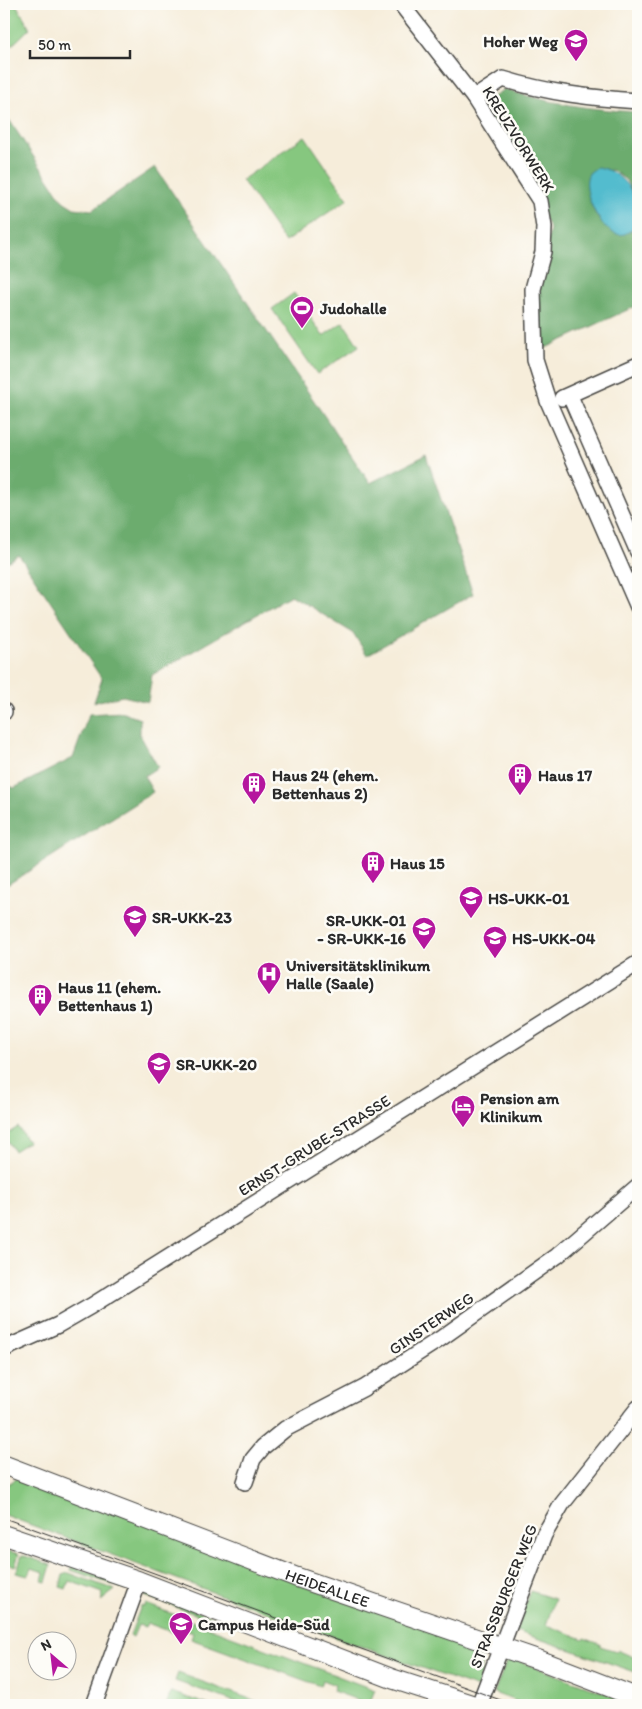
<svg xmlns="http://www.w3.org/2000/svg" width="642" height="1709" font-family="Itim,sans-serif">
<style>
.green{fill:#86c77f;stroke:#587955}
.forest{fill:#6cac6e;stroke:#4c6c4c}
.water{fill:#52bcce;stroke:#3e747c}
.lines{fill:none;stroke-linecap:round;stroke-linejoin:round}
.minor-casing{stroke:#494845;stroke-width:18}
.major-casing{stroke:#494845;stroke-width:21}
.minor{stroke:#fff;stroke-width:15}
.major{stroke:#fff;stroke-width:19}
.tram{stroke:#2b2b2b;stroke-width:1}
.labels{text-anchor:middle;stroke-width:5;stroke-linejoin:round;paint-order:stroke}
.poi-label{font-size:16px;font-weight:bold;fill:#2b2b2b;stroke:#fdfcf7;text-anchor:start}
.street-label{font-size:16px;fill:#2b2b2b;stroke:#fdfcf7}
</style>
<rect width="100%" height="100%" fill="#fdfcf7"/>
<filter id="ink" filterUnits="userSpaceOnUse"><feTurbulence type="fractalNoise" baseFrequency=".02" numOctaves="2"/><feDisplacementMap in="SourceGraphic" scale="10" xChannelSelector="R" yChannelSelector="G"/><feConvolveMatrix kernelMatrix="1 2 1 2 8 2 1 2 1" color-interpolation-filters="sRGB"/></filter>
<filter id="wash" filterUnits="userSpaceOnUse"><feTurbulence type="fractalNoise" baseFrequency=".0096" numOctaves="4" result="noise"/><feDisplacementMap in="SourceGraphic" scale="20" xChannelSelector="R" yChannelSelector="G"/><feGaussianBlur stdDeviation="1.12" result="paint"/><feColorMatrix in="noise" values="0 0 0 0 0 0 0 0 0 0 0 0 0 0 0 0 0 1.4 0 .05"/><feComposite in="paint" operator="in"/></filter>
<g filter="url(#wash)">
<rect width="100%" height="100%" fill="#f6edda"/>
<g class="green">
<polygon points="4,4 16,4 30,28 4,53"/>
<polygon points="305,136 348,199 285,242 242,180"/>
<polygon points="294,293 323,336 343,322 359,346 317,374 272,309"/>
<polygon points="18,1127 28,1142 14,1151 4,1136"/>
<polygon points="20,1476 482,1648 482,1671 478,1688 320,1632 4,1515 4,1487"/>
<polygon points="8,1551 19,1554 15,1566 4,1562 4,1552"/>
<polygon points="22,1555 51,1565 46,1582 42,1581 44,1572 31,1568 28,1576 16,1573"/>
<polygon points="72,1566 130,1587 128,1590 71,1570"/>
<polygon points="69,1573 115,1590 101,1601 103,1593 69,1581 66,1589 60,1587 63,1575"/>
<polygon points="530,1591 555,1599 546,1625 583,1639 584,1638 600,1644 600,1646 616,1651 617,1650 638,1659 638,1673 516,1631"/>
<polygon points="146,1593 219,1619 223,1624 145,1596"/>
<polygon points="146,1604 375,1690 369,1704 333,1691 335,1685 322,1680 320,1686 191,1639 193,1633 179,1628 177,1634 147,1623 145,1627 138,1625 133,1637 130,1635 141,1606 144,1607"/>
<polygon points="508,1657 638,1705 526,1705 494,1693"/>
<polygon points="178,1673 267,1705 244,1705 175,1681"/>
<polygon points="171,1692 209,1705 166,1705"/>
</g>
<g class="forest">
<path d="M 504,89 C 547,103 593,110 638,112 L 638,203 L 626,180 L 612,170 L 589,173 C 584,187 592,215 604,225 C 609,230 623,230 631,231 L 638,217 L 638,305 L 537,352 L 536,296 L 550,229 L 482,105 Z"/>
<polygon points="4,112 63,201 74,208 92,210 155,167 370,483 426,455 473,594 367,655 353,633 291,595 152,675 148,702 123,696 94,702 102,679 19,555 4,564"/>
<polygon points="121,712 140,719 140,735 158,767 144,776 153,792 4,887 4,783 14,788 73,758 89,714"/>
</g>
<path class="water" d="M 597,167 C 620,170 642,195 637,221 C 616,263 579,197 588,175 C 590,171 594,170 597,167 Z"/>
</g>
<g filter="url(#ink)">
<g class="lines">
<defs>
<g id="minor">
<polyline points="401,4 474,98 540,201 544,227 543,252 533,289 535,360 548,401 638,607"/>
<path d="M 474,98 L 503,79 C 548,93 592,98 638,101"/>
<polyline points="570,396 638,552"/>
<polyline points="562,398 638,364"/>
<polyline points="4,711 4,712"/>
<polyline points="4,1349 58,1325 91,1306 638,963"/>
<polyline points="245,1482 253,1459 263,1447 285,1429 364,1388 440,1339 557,1256 638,1186"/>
<polyline points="94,1705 139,1581"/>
<polyline points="479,1705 544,1535 562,1504 638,1408"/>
</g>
<g id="major">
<path id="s1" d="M 4,1465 L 296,1577 L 542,1661 L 638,1698"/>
<polyline points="4,1535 139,1581 393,1679 473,1705"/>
</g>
</defs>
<use href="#minor" class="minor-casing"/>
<use href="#major" class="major-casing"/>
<use href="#minor" class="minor"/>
<use href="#major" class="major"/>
<polyline class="tram" points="4,1518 514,1705"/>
</g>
</g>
<defs>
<symbol id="university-pin" viewBox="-11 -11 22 30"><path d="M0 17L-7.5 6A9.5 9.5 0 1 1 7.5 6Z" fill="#b5179e" stroke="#fdfcf7"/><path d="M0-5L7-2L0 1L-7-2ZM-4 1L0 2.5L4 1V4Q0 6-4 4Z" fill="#fff"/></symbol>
<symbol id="stadium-pin" viewBox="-11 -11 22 30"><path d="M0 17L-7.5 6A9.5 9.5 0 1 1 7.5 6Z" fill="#b5179e" stroke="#fdfcf7"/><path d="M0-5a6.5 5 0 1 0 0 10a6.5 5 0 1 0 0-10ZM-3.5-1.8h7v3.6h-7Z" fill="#fff"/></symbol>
<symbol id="building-pin" viewBox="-11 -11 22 30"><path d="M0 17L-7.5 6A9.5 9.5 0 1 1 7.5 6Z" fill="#b5179e" stroke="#fdfcf7"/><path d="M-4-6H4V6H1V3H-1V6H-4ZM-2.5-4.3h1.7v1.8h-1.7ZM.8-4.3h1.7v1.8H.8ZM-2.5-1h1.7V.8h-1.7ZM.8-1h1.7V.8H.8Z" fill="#fff"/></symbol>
<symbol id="hospital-pin" viewBox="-11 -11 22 30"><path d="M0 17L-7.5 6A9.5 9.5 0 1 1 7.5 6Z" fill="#b5179e" stroke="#fdfcf7"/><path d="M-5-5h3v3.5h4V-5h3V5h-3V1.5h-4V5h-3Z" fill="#fff"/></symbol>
<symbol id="hotel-pin" viewBox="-11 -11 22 30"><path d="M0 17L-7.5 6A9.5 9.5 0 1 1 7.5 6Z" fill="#b5179e" stroke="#fdfcf7"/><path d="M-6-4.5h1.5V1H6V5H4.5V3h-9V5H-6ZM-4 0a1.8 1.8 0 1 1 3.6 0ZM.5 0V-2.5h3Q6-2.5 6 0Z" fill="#fff"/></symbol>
</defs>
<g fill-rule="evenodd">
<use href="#university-pin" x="562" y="27" width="28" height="38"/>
<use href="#stadium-pin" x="288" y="294" width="28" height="38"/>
<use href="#building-pin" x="506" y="761" width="28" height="38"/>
<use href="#building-pin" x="240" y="770" width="28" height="38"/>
<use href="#building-pin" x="359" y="849" width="28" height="38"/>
<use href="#university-pin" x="457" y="884" width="28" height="38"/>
<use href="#university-pin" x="121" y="903" width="28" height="38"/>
<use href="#university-pin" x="410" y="915" width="28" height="38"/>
<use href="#university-pin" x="481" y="924" width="28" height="38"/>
<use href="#hospital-pin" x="255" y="960" width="28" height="38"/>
<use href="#building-pin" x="26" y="982" width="28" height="38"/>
<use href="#university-pin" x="145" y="1050" width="28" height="38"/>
<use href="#hotel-pin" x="449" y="1093" width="28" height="38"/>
<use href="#university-pin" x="167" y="1610" width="28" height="38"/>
</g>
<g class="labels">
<g class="poi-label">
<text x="558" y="47" text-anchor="end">Hoher Weg</text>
<text x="320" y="314">Judohalle</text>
<text x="272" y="781">Haus 24 (ehem.<tspan x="272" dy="18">Bettenhaus 2)</tspan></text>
<text x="538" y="781">Haus 17</text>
<text x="390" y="869">Haus 15</text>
<text x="488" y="904">HS-UKK-01</text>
<text x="152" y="923">SR-UKK-23</text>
<text x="406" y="926" text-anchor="end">SR-UKK-01<tspan x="406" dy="18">- SR-UKK-16</tspan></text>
<text x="512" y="944">HS-UKK-04</text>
<text x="286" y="971">Universitätsklinikum<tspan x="286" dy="18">Halle (Saale)</tspan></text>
<text x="58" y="993">Haus 11 (ehem.<tspan x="58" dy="18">Bettenhaus 1)</tspan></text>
<text x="176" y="1070">SR-UKK-20</text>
<text x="480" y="1104">Pension am<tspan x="480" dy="18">Klinikum</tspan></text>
<text x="198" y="1630">Campus Heide-Süd</text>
</g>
<g class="street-label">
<text transform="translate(519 139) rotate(58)" y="6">KREUZVORWERK</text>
<text transform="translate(314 1145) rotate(-32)" y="6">ERNST-GRUBE-STRASSE</text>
<text transform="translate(431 1323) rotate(-34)" y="6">GINSTERWEG</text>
<text dy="6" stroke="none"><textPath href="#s1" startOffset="346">HEIDEALLEE</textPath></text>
<text transform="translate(503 1596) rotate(-68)" y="6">STRASSBURGER WEG</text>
</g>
</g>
<rect width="642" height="1709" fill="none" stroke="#fdfcf7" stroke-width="20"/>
<g transform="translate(52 1656) rotate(332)"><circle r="24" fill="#fdfcf7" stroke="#a9a8a5"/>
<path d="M0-4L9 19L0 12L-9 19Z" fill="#b5179e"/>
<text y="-8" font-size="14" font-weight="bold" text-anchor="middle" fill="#2b2b2b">N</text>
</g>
<path d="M30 50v8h100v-8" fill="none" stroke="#2b2b2b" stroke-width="2.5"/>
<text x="38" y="50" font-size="15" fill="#2b2b2b" stroke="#fdfcf7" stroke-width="4" paint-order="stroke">50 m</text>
</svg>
